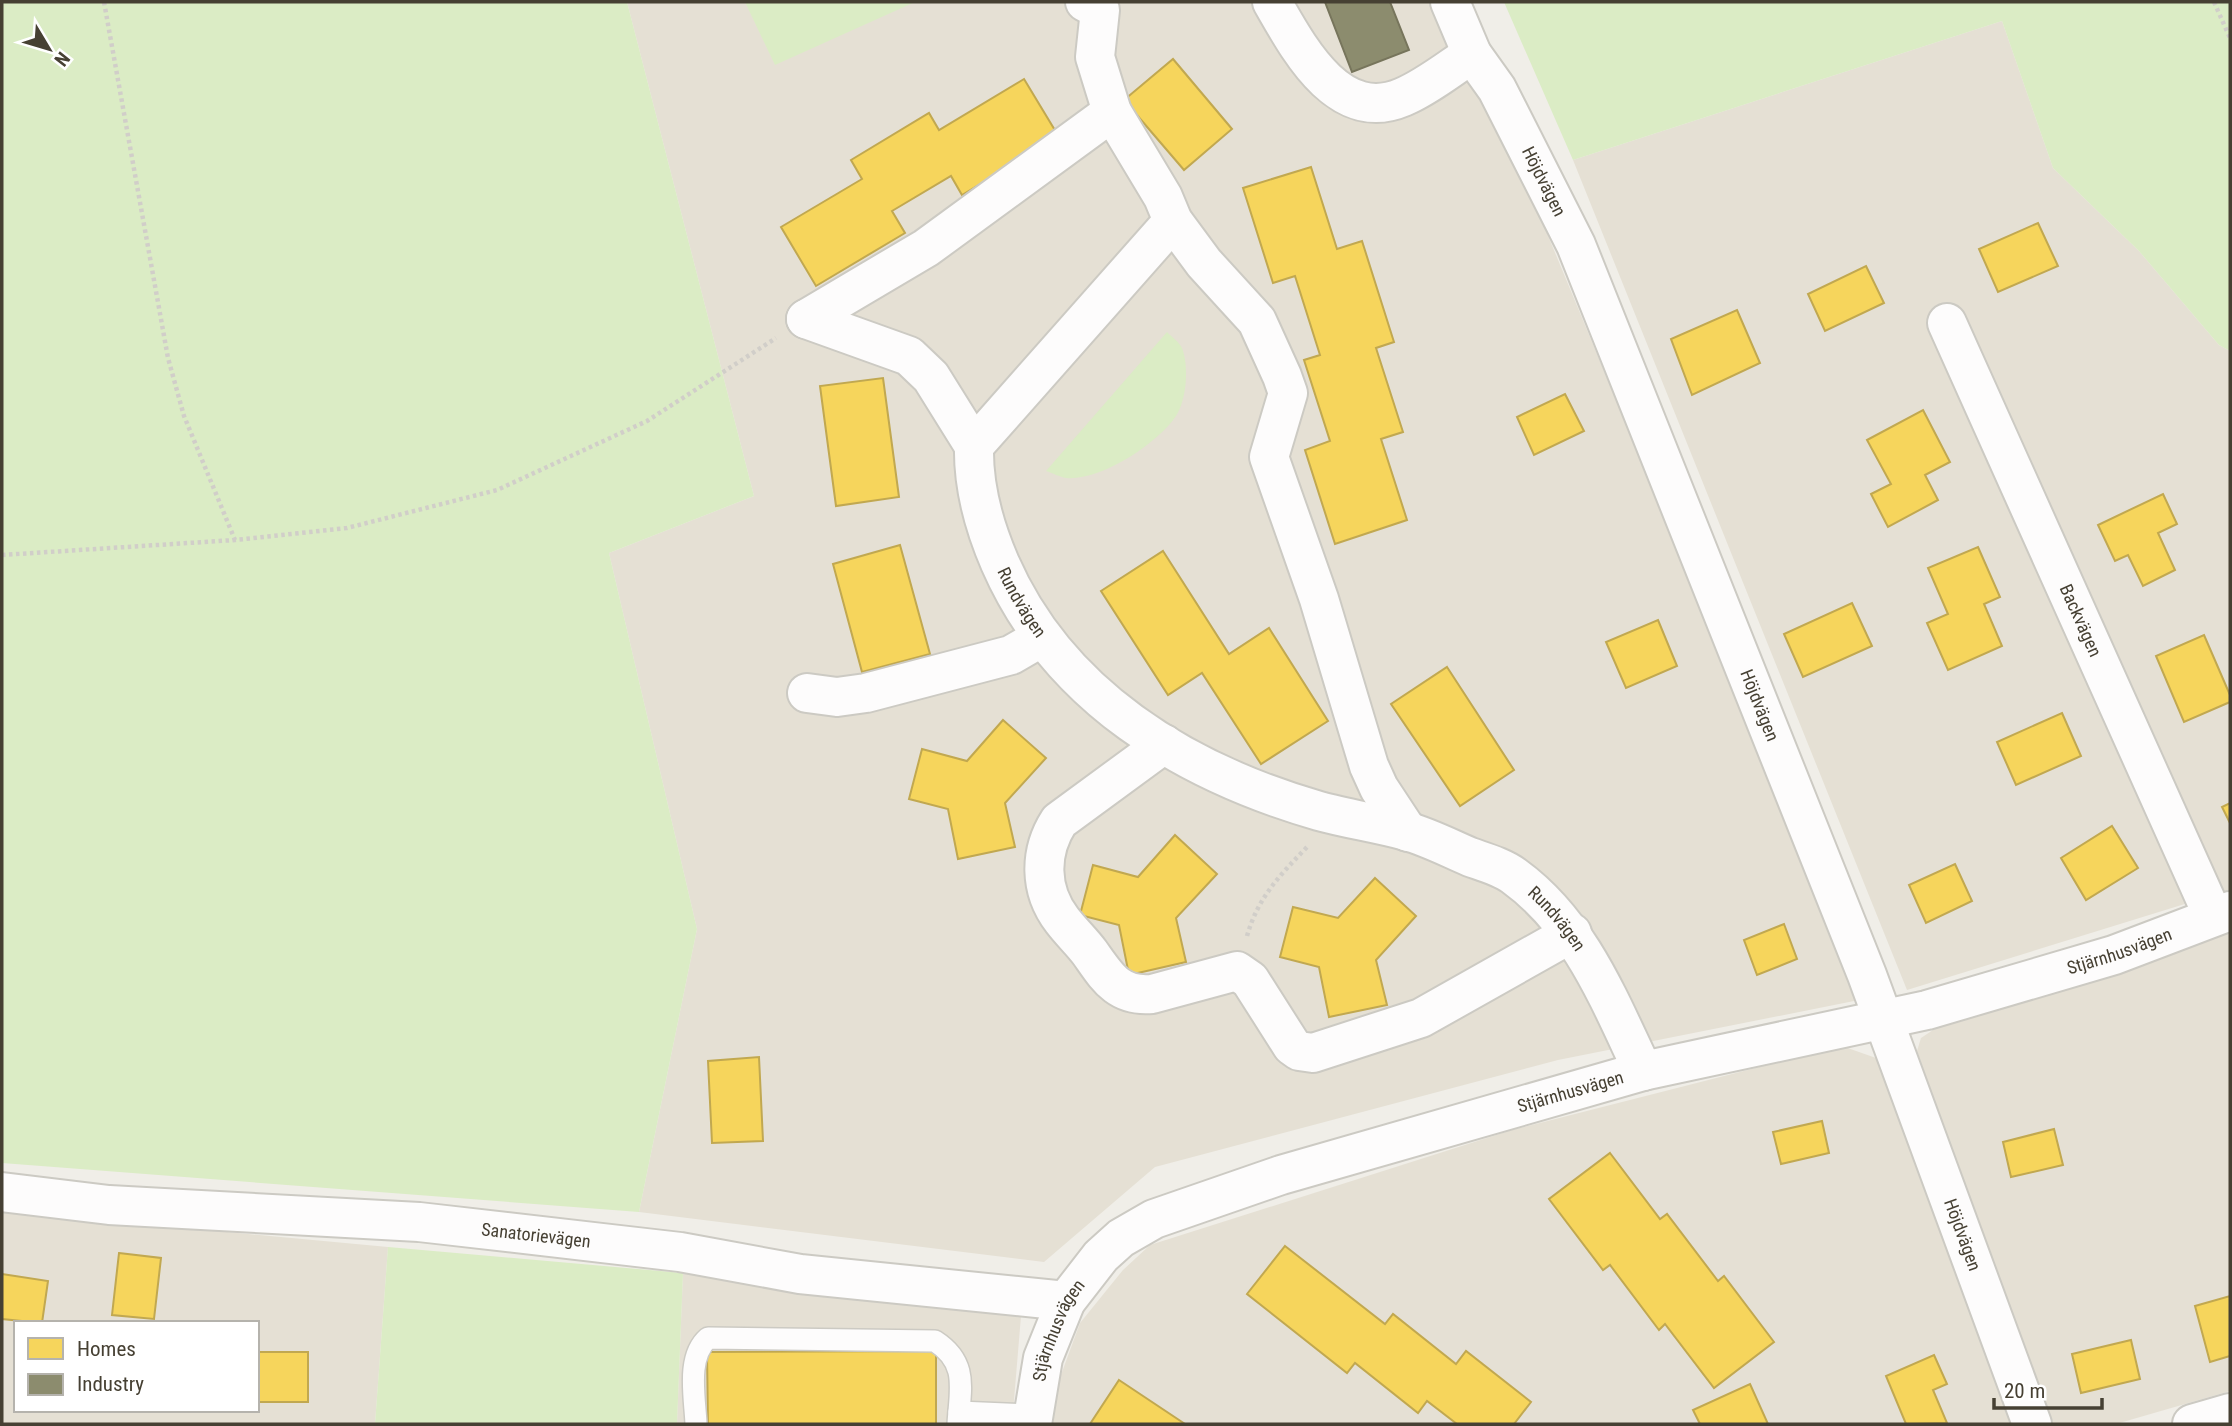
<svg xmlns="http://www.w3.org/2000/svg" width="2232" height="1426" font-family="'Roboto Condensed',sans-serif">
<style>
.residential{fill:#e5e0d4;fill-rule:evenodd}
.green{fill:#dbecc5}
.homes{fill:#f6d55c;stroke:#c1a850;stroke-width:2}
.industry{fill:#8c8c6e;stroke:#77755c;stroke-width:2}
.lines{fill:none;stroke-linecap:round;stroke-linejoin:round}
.service-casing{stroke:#cccac3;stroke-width:24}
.minor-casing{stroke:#cccac3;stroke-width:42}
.path{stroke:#d1cec9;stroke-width:4.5;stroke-dasharray:3.5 3.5;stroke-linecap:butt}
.service{stroke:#fdfcfc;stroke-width:21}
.minor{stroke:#fdfcfc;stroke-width:38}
.labels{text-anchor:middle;stroke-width:7;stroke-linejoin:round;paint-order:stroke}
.street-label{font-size:18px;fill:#464033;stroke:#fff}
</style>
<rect width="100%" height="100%" fill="#f0eee8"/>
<g class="residential">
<polygon points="627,2 1463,2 1508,139 1864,999 1558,1060 1155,1167 1044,1262 639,1212 697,929 609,553 754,496"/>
<polygon points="2002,21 2053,168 2139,251 2219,345 2230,351 2230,890 1907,990 1573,160"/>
<polygon points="2230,925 2230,1391 2116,1424 2049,1424 1917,1051 1921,1038 1939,1026"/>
<polygon points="1842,1046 1876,1058 2011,1424 1049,1424 1051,1402 1080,1323 1123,1270 1150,1245 1512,1130"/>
<path d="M 2,1211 L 388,1247 L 375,1424 L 2,1424 ZM 16,1323 L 257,1323 L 257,1410 L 16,1410 Z"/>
<polygon points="683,1273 1021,1316 1012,1424 677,1424"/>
</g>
<g class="green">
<polygon points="2,2 627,2 754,496 609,553 697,929 639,1212 2,1163"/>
<polygon points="745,2 915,2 775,65"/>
<polygon points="1504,2 2230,2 2230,351 2219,345 2139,251 2053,168 2002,21 1573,160"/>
<path d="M 1167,332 C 1172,337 1179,342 1182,348 C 1189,366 1187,399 1176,416 C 1157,444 1101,481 1066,478 C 1060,477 1052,473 1046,471 Z"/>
<polygon points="388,1247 683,1273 677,1424 375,1424"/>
</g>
<g class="homes">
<polygon points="1173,59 1232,129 1184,170 1124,100"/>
<polygon points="1024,79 1059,137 962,195 951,176 892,211 905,233 816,286 781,227 862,179 851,160 929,113 939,130"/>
<polygon points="1311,167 1337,249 1362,241 1394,342 1376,348 1403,432 1381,439 1407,520 1335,544 1305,450 1330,441 1304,360 1320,355 1295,276 1273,283 1243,188"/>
<polygon points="2038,223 2058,266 1998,292 1979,249"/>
<polygon points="1866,266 1884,303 1825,331 1808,294"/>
<polygon points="1737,310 1760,363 1692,395 1671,339"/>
<polygon points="883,378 899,497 836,506 820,386"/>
<polygon points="1565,394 1584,431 1534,455 1517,417"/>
<polygon points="1923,410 1950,462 1925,475 1938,500 1888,527 1871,494 1891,484 1867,440"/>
<polygon points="2163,494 2177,524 2158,533 2175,570 2143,586 2128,555 2115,561 2098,525"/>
<polygon points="900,545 930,654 862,672 833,564"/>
<polygon points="1978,547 2000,597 1984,604 2002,646 1948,670 1927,623 1948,614 1928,568"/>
<polygon points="1163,551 1229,654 1269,628 1328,721 1261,764 1202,673 1168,695 1101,591"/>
<polygon points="1852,603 1872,646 1803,677 1784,634"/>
<polygon points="1658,620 1677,666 1626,688 1606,642"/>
<polygon points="2204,635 2230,695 2230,702 2184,722 2156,656"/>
<polygon points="1447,667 1514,770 1460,806 1391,704"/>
<polygon points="2062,713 2081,756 2016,785 1997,742"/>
<polygon points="1003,720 1046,758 1005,803 1015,847 958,859 948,809 909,799 922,749 967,761"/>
<polygon points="2230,803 2230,823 2222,807"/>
<polygon points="2112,826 2138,868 2086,900 2061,858"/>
<polygon points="1175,835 1217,874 1176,918 1186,962 1129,975 1119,925 1080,915 1093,865 1138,877"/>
<polygon points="1955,864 1972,901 1926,923 1909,885"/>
<polygon points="1375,878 1416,916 1376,960 1387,1005 1329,1017 1319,967 1280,957 1293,907 1338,918"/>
<polygon points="1784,924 1797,959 1757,975 1744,940"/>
<polygon points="759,1057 763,1141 712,1143 708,1061"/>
<polygon points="1822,1121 1829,1153 1781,1164 1773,1132"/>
<polygon points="2054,1129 2063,1165 2011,1177 2003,1142"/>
<polygon points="1610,1153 1660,1219 1667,1214 1718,1281 1724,1276 1774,1342 1714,1388 1665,1324 1659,1330 1610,1265 1603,1270 1549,1199"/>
<polygon points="1285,1246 1385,1324 1393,1314 1456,1364 1466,1351 1531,1402 1514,1424 1457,1424 1427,1401 1418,1413 1355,1363 1347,1373 1247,1294"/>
<polygon points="119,1253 161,1258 154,1319 112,1315"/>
<polygon points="2,1274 48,1281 42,1323 2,1319"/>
<polygon points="2230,1296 2230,1356 2210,1362 2195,1306"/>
<polygon points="2131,1340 2140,1379 2081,1393 2072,1354"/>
<polygon points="936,1351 936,1424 708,1424 707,1352"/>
<rect x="257" y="1352" width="51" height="50"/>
<polygon points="1934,1355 1947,1384 1933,1390 1947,1423 1906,1424 1886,1376"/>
<polygon points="1119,1380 1185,1424 1090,1424"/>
<polygon points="1750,1384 1768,1424 1700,1424 1693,1410"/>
</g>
<polygon class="industry" points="1325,2 1390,2 1409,50 1352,72"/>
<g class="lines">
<defs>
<g id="service">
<polyline points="959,1412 1032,1415"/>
<path d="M 696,1424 C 695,1398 686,1357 708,1338 L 935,1341 C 969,1363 960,1389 958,1424"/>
</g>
<g id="minor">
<polyline points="1085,2 1100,10 1095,57 1112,112 1163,197 1173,221 1204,263 1257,321 1282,376 1288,393 1269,457 1319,599 1369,766 1379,788 1408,832"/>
<path d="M 1272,2 C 1298,47 1338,125 1403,97 C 1427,87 1450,68 1472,54"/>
<path id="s1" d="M 1450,2 L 1472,54 L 1497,89 L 1576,245 L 1867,975 L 2032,1424"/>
<path id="s2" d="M 1173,221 L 974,446 C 973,486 984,526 1000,563 C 1058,696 1184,772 1319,811 C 1348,819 1377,823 1406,831 C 1428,837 1449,848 1470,857 C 1484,862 1502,867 1514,876 C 1580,924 1609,1000 1643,1071"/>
<polyline points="806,319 926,248 1112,112"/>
<polyline points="806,319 909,356 931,377 974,446"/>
<path id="s3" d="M 1947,323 L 2213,916"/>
<polyline points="807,693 837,697 866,693 1011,655 1042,637"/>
<path d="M 1164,744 L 1059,821 C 1039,852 1039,890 1062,920 C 1071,932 1082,942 1090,953 C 1107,977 1118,997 1152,994 L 1237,971 L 1250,980 L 1292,1046 L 1299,1051 L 1313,1053 L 1421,1018 L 1572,933"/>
<path id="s4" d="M 2,1192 L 109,1205 L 419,1222 L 680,1252 L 800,1274 L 1066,1301"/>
<path id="s5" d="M 1032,1424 L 1043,1358 L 1066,1301 L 1101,1256 L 1121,1238 L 1154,1219 L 1281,1175 L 1643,1071 L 1927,1010 L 2114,955 L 2230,911"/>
<polyline points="2192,1424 2230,1413"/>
</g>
</defs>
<use href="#service" class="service-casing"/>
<use href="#minor" class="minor-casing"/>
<g class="path">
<polyline points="104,2 168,358 184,416 235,540"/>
<polyline points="2214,2 2230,38"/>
<polyline points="2,555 235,540 347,528 497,490 647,421 776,338"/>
<path d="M 1247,936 C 1258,897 1281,874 1308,846"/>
</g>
<use href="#service" class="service"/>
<use href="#minor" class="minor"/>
</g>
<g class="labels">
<g class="street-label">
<text dy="6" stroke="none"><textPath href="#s1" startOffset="203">Höjdvägen</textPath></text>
<text dy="6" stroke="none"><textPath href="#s2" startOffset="466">Rundvägen</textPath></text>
<text dy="6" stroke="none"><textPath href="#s3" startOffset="326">Backvägen</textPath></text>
<text dy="6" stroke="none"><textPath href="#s1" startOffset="770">Höjdvägen</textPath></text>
<text dy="6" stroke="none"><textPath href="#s2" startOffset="1106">Rundvägen</textPath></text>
<text dy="6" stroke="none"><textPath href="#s5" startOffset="1253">Stjärnhusvägen</textPath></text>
<text dy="6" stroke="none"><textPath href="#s5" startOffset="686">Stjärnhusvägen</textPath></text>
<text dy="6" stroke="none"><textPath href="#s1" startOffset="1337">Höjdvägen</textPath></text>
<text dy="6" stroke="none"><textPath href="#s4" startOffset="536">Sanatorievägen</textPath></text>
<text dy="6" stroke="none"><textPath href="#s5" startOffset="98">Stjärnhusvägen</textPath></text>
</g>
</g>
<rect width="2232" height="1426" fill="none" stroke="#464033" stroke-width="7"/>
<rect x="14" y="1321" width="245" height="91" fill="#ffffff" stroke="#b5b3ad" stroke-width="2"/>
<rect x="28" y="1338" width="35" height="21" fill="#f6d55c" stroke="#b5b3ad" stroke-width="2"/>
<text x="77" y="1356" font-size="21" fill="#464033">Homes</text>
<rect x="28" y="1374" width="35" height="21" fill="#8c8c6e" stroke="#b5b3ad" stroke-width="2"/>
<text x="77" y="1391" font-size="21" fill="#464033">Industry</text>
<g transform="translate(49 49) rotate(128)" stroke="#ffffff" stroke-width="5" paint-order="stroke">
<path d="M0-5L12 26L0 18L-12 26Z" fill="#464033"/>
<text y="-10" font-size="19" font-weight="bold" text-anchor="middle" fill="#464033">N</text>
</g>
<path d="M1994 1398v10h108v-10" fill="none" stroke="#464033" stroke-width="3.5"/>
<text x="2004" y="1398" font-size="21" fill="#464033" stroke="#ffffff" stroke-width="5" paint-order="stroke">20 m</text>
</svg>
